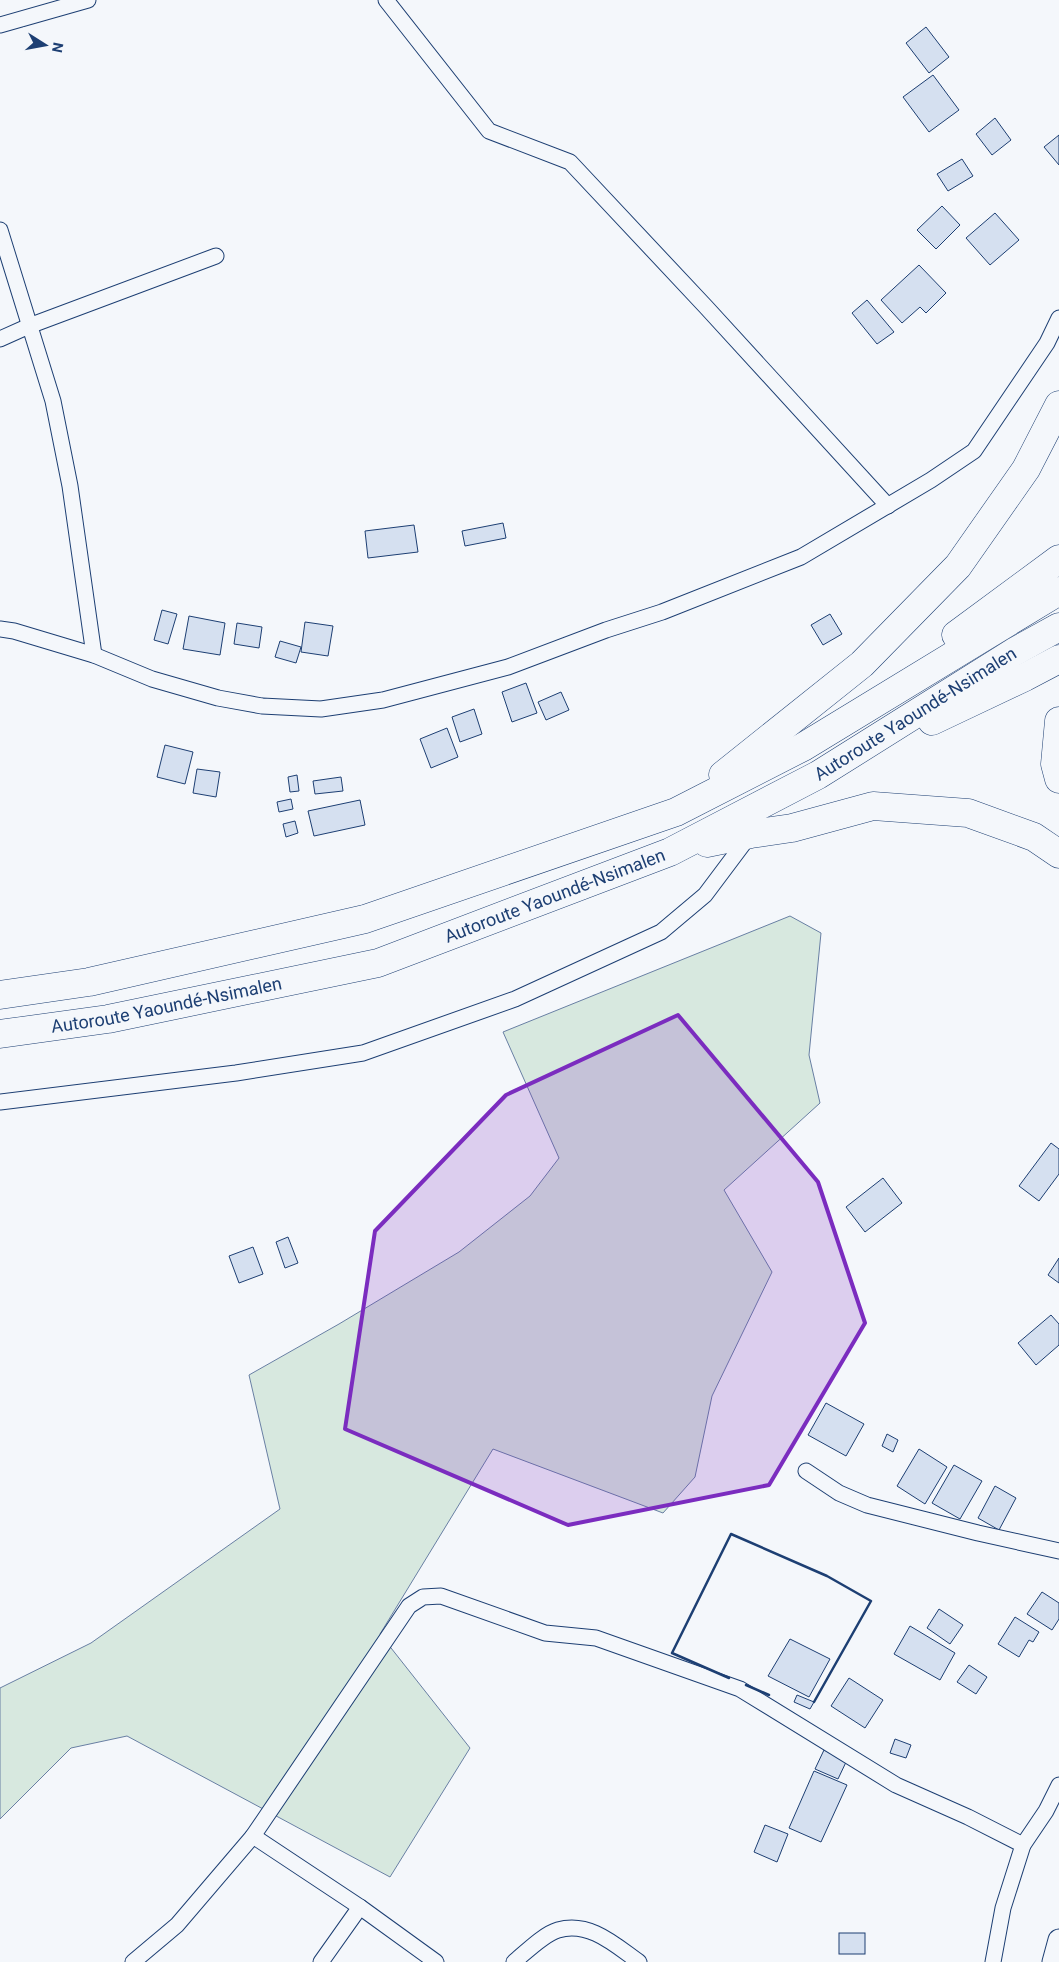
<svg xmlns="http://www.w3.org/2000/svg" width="1059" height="1962" font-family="Roboto,sans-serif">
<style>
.green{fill:#d7e8df;stroke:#687fa3}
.building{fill:#d5e0f0;stroke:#1d3f73}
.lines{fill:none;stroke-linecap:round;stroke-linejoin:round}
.minor-casing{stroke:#1d3f73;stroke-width:17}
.secondary-casing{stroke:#1d3f73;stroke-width:23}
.motorway-casing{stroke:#1d3f73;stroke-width:29}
.minor{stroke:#f4f7fb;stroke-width:15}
.secondary{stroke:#f4f7fb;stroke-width:21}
.motorway{stroke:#f4f7fb;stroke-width:28}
.wall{stroke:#1d3f73;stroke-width:2.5}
.marked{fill:#7b2cbf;fill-opacity:0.2;stroke:#7b2cbf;stroke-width:4;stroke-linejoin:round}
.labels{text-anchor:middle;stroke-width:4;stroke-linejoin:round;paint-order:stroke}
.street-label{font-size:18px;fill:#1d3f73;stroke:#f4f7fb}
</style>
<rect width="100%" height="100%" fill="#f4f7fb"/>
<polygon class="green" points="790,916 821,933 809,1055 820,1103 724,1190 772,1272 712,1396 695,1477 663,1513 493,1449 380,1634 470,1748 390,1877 127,1736 71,1748 0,1819 0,1688 91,1643 280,1509 249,1375 339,1324 459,1252 530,1196 559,1158 503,1032"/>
<g class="building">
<polygon points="926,27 949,57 929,73 906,43"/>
<polygon points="933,75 959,110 929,132 903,97"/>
<polygon points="995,118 1011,140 992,155 976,134"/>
<polygon points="1059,135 1059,165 1044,147"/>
<polygon points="962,159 973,176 948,191 937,174"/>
<polygon points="942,206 960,225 936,249 917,230"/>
<polygon points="995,213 1019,240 990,265 966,238"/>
<polygon points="919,265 946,293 926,313 920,307 902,323 881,300"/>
<polygon points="867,300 894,332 877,344 852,313"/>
<polygon points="503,523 506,538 465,546 462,531"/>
<polygon points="414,525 418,552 368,558 365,531"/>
<polygon points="162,610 177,614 168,644 154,640"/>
<polygon points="830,614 842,634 823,645 811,625"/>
<polygon points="189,616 225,623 220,655 183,649"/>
<polygon points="305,622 333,626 328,656 301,652"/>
<polygon points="237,623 262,627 259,648 234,644"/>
<polygon points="280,641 301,647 296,663 275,657"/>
<polygon points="526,683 537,713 512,722 502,692"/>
<polygon points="561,692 569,710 546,720 538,702"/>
<polygon points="474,709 482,734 460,742 452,717"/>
<polygon points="447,728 458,757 431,768 420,739"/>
<polygon points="165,745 193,752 185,784 157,777"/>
<polygon points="197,769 220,772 216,797 193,793"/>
<polygon points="297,775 299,791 290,792 288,777"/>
<polygon points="341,777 343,791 315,794 313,781"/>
<polygon points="291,799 293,809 279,812 277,802"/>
<polygon points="360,800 365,825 314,836 308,811"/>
<polygon points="295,821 298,833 286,837 283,824"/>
<polygon points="1051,1143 1059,1149 1059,1174 1039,1201 1019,1186"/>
<polygon points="883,1178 902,1203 865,1232 846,1207"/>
<polygon points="288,1237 298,1263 285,1268 276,1242"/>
<polygon points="253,1247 263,1274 239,1283 229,1256"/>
<polygon points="1059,1258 1059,1283 1048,1275"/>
<polygon points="1051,1315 1059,1324 1059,1345 1036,1365 1018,1343"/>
<polygon points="826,1403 864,1424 846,1456 808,1435"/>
<polygon points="887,1434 898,1440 893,1452 882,1446"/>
<polygon points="919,1449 947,1467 925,1504 897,1486"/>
<polygon points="954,1465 982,1481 960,1519 932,1503"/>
<polygon points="995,1486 1016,1498 999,1530 978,1518"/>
<polygon points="1042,1592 1059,1603 1059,1619 1052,1630 1027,1614"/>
<polygon points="939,1609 963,1625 950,1644 927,1628"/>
<polygon points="1015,1617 1039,1632 1033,1642 1029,1640 1019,1657 998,1644"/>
<polygon points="910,1626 955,1653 940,1680 894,1654"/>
<polygon points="790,1639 830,1659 809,1697 768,1676"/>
<polygon points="969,1665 987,1677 976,1694 957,1682"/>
<polygon points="849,1678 883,1700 865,1728 831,1706"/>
<polygon points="797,1695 814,1702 810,1709 794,1702"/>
<polygon points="895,1739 911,1745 906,1758 890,1753"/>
<polygon points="824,1750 847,1760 838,1779 815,1769"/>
<polygon points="814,1771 847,1785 821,1842 789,1828"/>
<polygon points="765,1825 788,1834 777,1862 754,1852"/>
<rect x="839" y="1933" width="26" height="21"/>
</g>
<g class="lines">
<defs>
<g id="minor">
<polyline points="386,0 489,131 570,162 706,307 888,506"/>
<polyline points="0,25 88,0"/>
<polyline points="0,230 53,401 70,486 94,655"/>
<polyline points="0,339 29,326 216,256"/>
<polyline points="0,629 14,631 94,655 152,679 218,698 262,706 321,709 383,700 508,667 606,630 662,612 801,557 931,480 974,451 1047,343 1059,318"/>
<polyline points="0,1102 236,1073 363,1053 515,999 661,932 705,895 750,835"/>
<polyline points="806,1471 839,1493 867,1505 978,1533 1059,1551"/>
<polyline points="253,1836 360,1907 436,1962"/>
<polyline points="133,1962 177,1925 253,1836 409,1606 423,1597 441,1596 545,1633 596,1638 740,1689 896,1785 968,1817 1023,1845"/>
<polyline points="321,1962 360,1907"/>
<path d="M 514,1962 C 526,1952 544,1934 558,1930 C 590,1921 615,1945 639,1962"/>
<polyline points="993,1962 1003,1908 1023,1845 1046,1811 1059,1785"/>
</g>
<polyline id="secondary" points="1053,1962 1059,1940"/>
<g id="motorway">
<polyline points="956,635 1059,559"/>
<polyline points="932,721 1025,677 1059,659"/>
<polyline points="1059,721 1055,764 1059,779"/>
<polyline points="723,775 862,664 958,566 1026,469 1059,405"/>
<polyline points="707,843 751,834 792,828 873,806 968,813 1034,837 1059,854"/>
<polyline points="0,995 89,982 365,919 676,812 803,747 1059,591"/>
<path id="s1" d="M 0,1034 L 108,1019 L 378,963 L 670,852 L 818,775 L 1014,652 L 1059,627"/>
</g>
</defs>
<use href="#minor" class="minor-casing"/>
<use href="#secondary" class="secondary-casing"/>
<use href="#motorway" class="motorway-casing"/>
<use href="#minor" class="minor"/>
<use href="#secondary" class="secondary"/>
<use href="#motorway" class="motorway"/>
<g class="wall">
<polyline points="729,1678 672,1653 731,1534 827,1576 871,1601 814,1702"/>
<polyline points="746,1685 769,1695"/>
</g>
</g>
<path class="marked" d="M 678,1015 L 818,1182 L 865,1323 L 769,1485 L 568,1525 L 345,1429 L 375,1231 L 506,1095 Z"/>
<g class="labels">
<g class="street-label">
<text dy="6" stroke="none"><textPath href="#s1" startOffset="979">Autoroute Yaoundé-Nsimalen</textPath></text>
<text dy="6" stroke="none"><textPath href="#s1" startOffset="574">Autoroute Yaoundé-Nsimalen</textPath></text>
<text dy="6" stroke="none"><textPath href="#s1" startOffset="169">Autoroute Yaoundé-Nsimalen</textPath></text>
</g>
</g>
<g transform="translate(45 45) rotate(101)" stroke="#f4f7fb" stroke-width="4" paint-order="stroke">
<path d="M0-4L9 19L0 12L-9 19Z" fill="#1d3f73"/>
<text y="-8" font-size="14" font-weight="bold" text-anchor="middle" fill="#1d3f73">N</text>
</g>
</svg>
